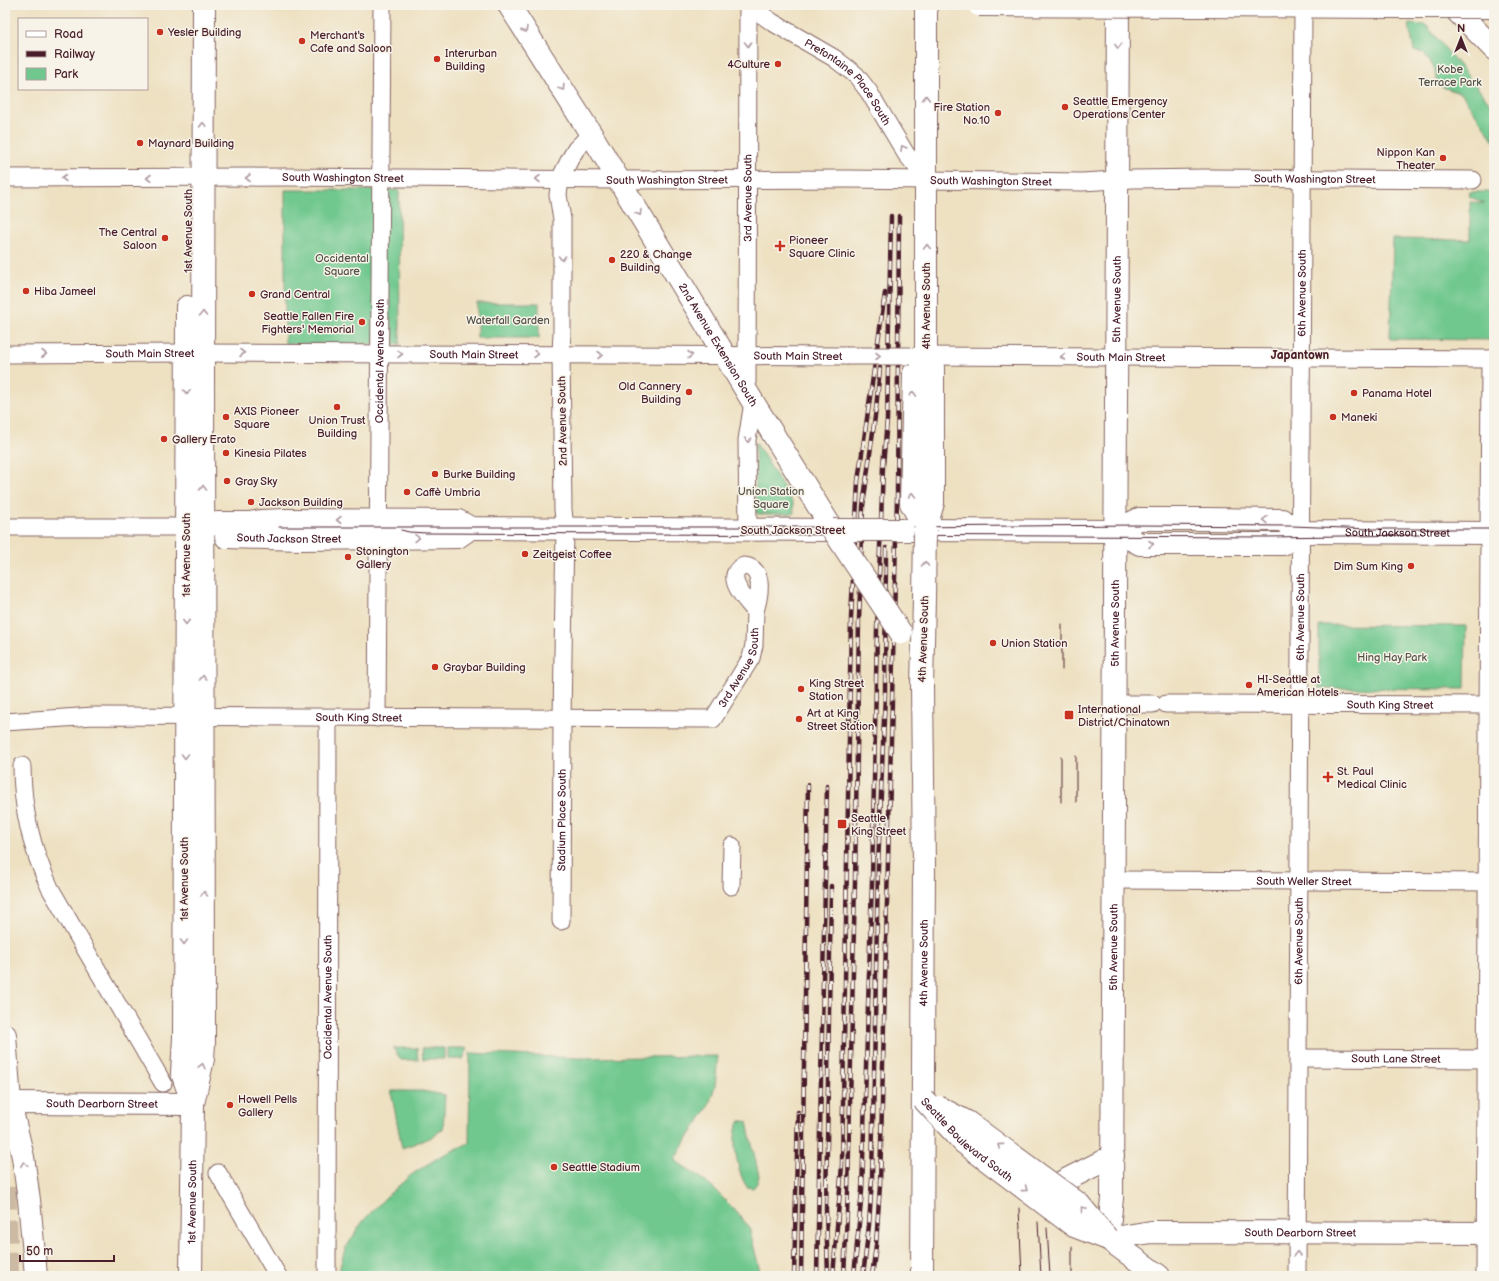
<svg xmlns="http://www.w3.org/2000/svg" width="1499" height="1281" font-family="'Balsamiq Sans',sans-serif">
<style>
.green{fill:#70c88e;stroke:#5d745c}
.lines{fill:none;stroke-linecap:round;stroke-linejoin:round}
.highway-tunnel{stroke:#cdbaa4;stroke-width:22;stroke-dasharray:22 11;stroke-linecap:butt}
.minor-casing{stroke:#836360;stroke-width:19}
.major-casing{stroke:#836360;stroke-width:24}
.highway-casing{stroke:#836360;stroke-width:24}
.minor{stroke:#fff;stroke-width:17}
.major{stroke:#fff;stroke-width:22}
.highway{stroke:#fff;stroke-width:22}
.tram{stroke:#4a1f2b;stroke-width:1}
.rail-casing{stroke:#4a1f2b;stroke-width:4.5}
.rail{stroke:#f7f3e8;stroke-width:3;stroke-dasharray:9;stroke-linecap:butt}
.minor-bridge-casing{stroke:#836360;stroke-width:19;stroke-linecap:butt}
.major-bridge-casing{stroke:#836360;stroke-width:24;stroke-linecap:butt}
.minor-bridge{stroke:#fff;stroke-width:17}
.major-bridge{stroke:#fff;stroke-width:22}
.oneway{stroke:#ae9aa0}
.poi-dot{fill:#c8321e;stroke:#f7f3e8;stroke-width:1.5}
.labels{text-anchor:middle;stroke-width:3;stroke-linejoin:round;paint-order:stroke}
.poi-label{font-size:11px;fill:#4a1f2b;stroke:#f7f3e8;text-anchor:start}
.park-label{font-size:11px;fill:#555249;stroke:#f7f3e8}
.street-label{font-size:11px;fill:#4a1f2b;stroke:#f7f3e8}
.neighbourhood-label{font-size:12px;font-weight:bold;fill:#4a1f2b;stroke:#f7f3e8}
</style>
<rect width="100%" height="100%" fill="#f7f3e8"/>
<filter id="ink" filterUnits="userSpaceOnUse"><feTurbulence type="fractalNoise" baseFrequency=".025" numOctaves="2"/><feDisplacementMap in="SourceGraphic" scale="8" xChannelSelector="R" yChannelSelector="G"/><feConvolveMatrix kernelMatrix="1 2 1 2 8 2 1 2 1" color-interpolation-filters="sRGB"/></filter>
<filter id="wash" filterUnits="userSpaceOnUse"><feTurbulence type="fractalNoise" baseFrequency=".012" numOctaves="4" result="noise"/><feDisplacementMap in="SourceGraphic" scale="16" xChannelSelector="R" yChannelSelector="G"/><feGaussianBlur stdDeviation="0.9" result="paint"/><feColorMatrix in="noise" values="0 0 0 0 0 0 0 0 0 0 0 0 0 0 0 0 0 1.4 0 .05"/><feComposite in="paint" operator="in"/></filter>
<g filter="url(#wash)">
<rect width="100%" height="100%" fill="#eee1c2"/>
<g class="green">
<polygon points="1409,24 1426,25 1494,108 1494,141 1462,94 1437,85 1435,69 1424,53 1414,51"/>
<polygon points="285,190 399,190 400,344 285,344"/>
<polygon points="1469,192 1494,192 1494,340 1390,339 1393,239 1470,240 1470,202 1485,203 1470,197"/>
<rect x="477" y="303" width="62" height="35"/>
<polygon points="755,443 756,443 793,503 794,513 791,514 759,514 756,513"/>
<polygon points="1319,625 1466,626 1465,689 1319,688"/>
<polygon points="393,1048 417,1048 418,1060 401,1060"/>
<polygon points="422,1048 444,1048 444,1059 423,1059"/>
<polygon points="448,1048 468,1048 463,1059 448,1059"/>
<polygon points="470,1053 577,1058 718,1056 715,1086 708,1107 674,1160 696,1174 715,1190 733,1208 749,1227 761,1276 340,1276 340,1267 345,1249 363,1221 386,1197 411,1175 439,1157 469,1143"/>
<polygon points="391,1091 422,1091 445,1095 443,1129 430,1138 402,1148"/>
<path d="M 740,1121 L 745,1121 L 747,1122 L 759,1176 L 757,1183 L 753,1188 L 747,1187 C 738,1175 729,1134 740,1121 Z"/>
</g>
</g>
<g filter="url(#ink)">
<g class="lines">
<polyline class="highway-tunnel" points="5,1187 8,1276"/>
<defs>
<g id="minor">
<path id="s1" d="M 748,5 L 772,22 L 834,58 L 856,75 L 869,92 L 906,154 L 927,179"/>
<path id="s2" d="M 5,178 L 287,177 L 619,180 L 848,179 L 1082,182 L 1133,179 L 1207,178 L 1473,180"/>
<path id="s3" d="M 5,354 L 187,353 L 846,356"/>
<path id="s4" d="M 916,356 L 1494,359"/>
<path id="s5" d="M 747,391 L 748,5"/>
<polyline points="5,527 199,527"/>
<polyline points="748,530 747,440 753,402"/>
<path d="M 744,566 C 766,568 759,598 755,611 C 747,601 721,575 744,566 Z"/>
<polyline points="1115,704 1153,704"/>
<path id="s6" d="M 1166,704 L 1494,705"/>
<path id="s7" d="M 377,718 L 382,5"/>
<path id="s8" d="M 5,722 L 94,716 L 713,719 L 751,658 L 754,645 L 755,611"/>
<path d="M 22,766 C 22,810 31,848 50,888 L 163,1083"/>
<path id="s9" d="M 1114,880 L 1494,882"/>
<polyline points="731,886 732,846"/>
<path id="s10" d="M 561,921 L 562,719 L 565,527 L 563,510 L 561,354 L 562,332 L 562,219 L 558,195 L 560,179 L 570,159 L 576,149 L 591,134"/>
<path id="s11" d="M 1298,1058 L 1494,1059"/>
<polyline points="218,1173 278,1276"/>
<path id="s12" d="M 327,1276 L 328,718"/>
<path id="s13" d="M 1297,1276 L 1303,6"/>
<polyline points="1485,1276 1490,359"/>
</g>
<g id="major">
<path id="s14" d="M 509,5 L 591,134 L 753,402 L 833,530"/>
<polyline points="1202,6 1394,7"/>
<polyline points="187,307 184,1037 182,1073 193,1104"/>
<polyline points="203,527 218,523 249,523 261,521 285,520 458,521 471,528 833,530"/>
<path id="s15" d="M 906,530 L 1115,531 L 1139,519 L 1206,519 L 1282,520 L 1300,532 L 1494,533"/>
<polyline points="925,530 933,503 933,367 926,356 926,5"/>
<polyline points="925,530 911,503 914,373 926,356"/>
<polyline points="1115,531 1140,544 1283,544 1300,532"/>
<path id="s16" d="M 226,537 L 302,539 L 458,537 L 471,528"/>
<path id="s17" d="M 5,1103 L 193,1104"/>
<polyline points="1054,1186 1113,1156"/>
<path id="s18" d="M 1108,1239 L 1112,1198 L 1118,5"/>
<path id="s19" d="M 1108,1239 L 1151,1232 L 1494,1233"/>
<polyline points="1108,1239 1159,1276"/>
<path id="s20" d="M 191,1276 L 193,1104 L 203,1059 L 204,1043 L 203,367 L 204,5"/>
<path id="s21" d="M 922,1276 L 924,865 L 922,687 L 924,598"/>
</g>
<g id="highway">
<polyline points="1451,5 1494,49"/>
<polyline points="5,1035 10,1103 23,1157 29,1200 36,1276"/>
</g>
</defs>
<use href="#minor" class="minor-casing"/>
<use href="#major" class="major-casing"/>
<use href="#highway" class="highway-casing"/>
<use href="#minor" class="minor"/>
<use href="#major" class="major"/>
<use href="#highway" class="highway"/>
<g class="tram">
<polyline points="279,527 903,527 1137,525 1292,526 1372,529 1494,529"/>
<polyline points="401,530 409,532 426,533 1266,537 1420,535"/>
<polyline points="1062,670 1062,624"/>
<polyline points="1061,802 1061,756"/>
<polyline points="1076,802 1076,756"/>
<polyline points="1019,1208 1022,1276"/>
<polyline points="1038,1222 1041,1276"/>
<polyline points="1047,1228 1050,1276"/>
<polyline points="1072,1247 1072,1276"/>
</g>
<defs>
<g id="rail">
<polyline points="794,1276 798,1112"/>
<polyline points="801,1276 808,785"/>
<polyline points="817,1276 827,786"/>
<polyline points="828,1276 826,1210 831,886"/>
<polyline points="833,1276 842,1165 851,618 858,481 885,293"/>
<polyline points="844,1276 848,1192 855,882 859,619 863,506 876,409 880,368"/>
<polyline points="854,1276 862,1191 872,882 877,630 883,466 887,420 891,216"/>
<polyline points="863,1276 869,1225 872,1178 878,867 885,694 886,548"/>
<polyline points="872,1276 876,1245 880,1185 897,498 899,216"/>
</g>
</defs>
<use href="#rail" class="rail-casing"/>
<use href="#rail" class="rail"/>
<defs>
<polyline id="minor-bridge" points="846,356 911,356"/>
<g id="major-bridge">
<polyline points="979,5 1202,6"/>
<polyline points="1394,7 1494,7"/>
<polyline points="833,530 901,633"/>
<polyline points="833,530 903,530"/>
<polyline points="924,598 925,530"/>
<path id="s22" d="M 923,1099 L 964,1143 L 1074,1226 L 1108,1239"/>
<polyline points="938,1107 967,1122 1079,1204 1107,1238"/>
</g>
</defs>
<use href="#minor-bridge" class="minor-bridge-casing"/>
<use href="#major-bridge" class="major-bridge-casing"/>
<use href="#minor-bridge" class="minor-bridge"/>
<use href="#major-bridge" class="major-bridge"/>
</g>
<defs><path id="oneway-chevron" d="M-2-3.5L2.5 0L-2 3.5" fill="none" stroke-width="1.6" stroke-linecap="round" stroke-linejoin="round"/></defs>
<g class="oneway">
<use href="#oneway-chevron" transform="translate(525 30) rotate(58)"/>
<use href="#oneway-chevron" transform="translate(748 44) rotate(90)"/>
<use href="#oneway-chevron" transform="translate(1118 46) rotate(90)"/>
<use href="#oneway-chevron" transform="translate(562 88) rotate(57)"/>
<use href="#oneway-chevron" transform="translate(926 98) rotate(-90)"/>
<use href="#oneway-chevron" transform="translate(203 125) rotate(-90)"/>
<use href="#oneway-chevron" transform="translate(903 148) rotate(-121)"/>
<use href="#oneway-chevron" transform="translate(64 178) rotate(180)"/>
<use href="#oneway-chevron" transform="translate(149 178) rotate(180)"/>
<use href="#oneway-chevron" transform="translate(248 178) rotate(180)"/>
<use href="#oneway-chevron" transform="translate(538 179) rotate(-180)"/>
<use href="#oneway-chevron" transform="translate(639 213) rotate(59)"/>
<use href="#oneway-chevron" transform="translate(927 247) rotate(-90)"/>
<use href="#oneway-chevron" transform="translate(562 258) rotate(90)"/>
<use href="#oneway-chevron" transform="translate(203 314) rotate(-90)"/>
<use href="#oneway-chevron" transform="translate(242 353)"/>
<use href="#oneway-chevron" transform="translate(44 354)"/>
<use href="#oneway-chevron" transform="translate(400 354)"/>
<use href="#oneway-chevron" transform="translate(536 354)"/>
<use href="#oneway-chevron" transform="translate(600 355)"/>
<use href="#oneway-chevron" transform="translate(690 355)"/>
<use href="#oneway-chevron" transform="translate(878 356)"/>
<use href="#oneway-chevron" transform="translate(1063 357) rotate(-180)"/>
<use href="#oneway-chevron" transform="translate(187 392) rotate(90)"/>
<use href="#oneway-chevron" transform="translate(913 394) rotate(-89)"/>
<use href="#oneway-chevron" transform="translate(748 440) rotate(91)"/>
<use href="#oneway-chevron" transform="translate(203 488) rotate(-90)"/>
<use href="#oneway-chevron" transform="translate(912 495) rotate(-89)"/>
<use href="#oneway-chevron" transform="translate(339 520) rotate(-180)"/>
<use href="#oneway-chevron" transform="translate(1265 520) rotate(-179)"/>
<use href="#oneway-chevron" transform="translate(417 538) rotate(-1)"/>
<use href="#oneway-chevron" transform="translate(1151 544)"/>
<use href="#oneway-chevron" transform="translate(925 564) rotate(-89)"/>
<use href="#oneway-chevron" transform="translate(186 622) rotate(91)"/>
<use href="#oneway-chevron" transform="translate(203 678) rotate(-90)"/>
<use href="#oneway-chevron" transform="translate(185 756) rotate(90)"/>
<use href="#oneway-chevron" transform="translate(204 894) rotate(-90)"/>
<use href="#oneway-chevron" transform="translate(184 942) rotate(90)"/>
<use href="#oneway-chevron" transform="translate(202 1066) rotate(-77)"/>
<use href="#oneway-chevron" transform="translate(1000 1146) rotate(-144)"/>
<use href="#oneway-chevron" transform="translate(24 1164) rotate(-98)"/>
<use href="#oneway-chevron" transform="translate(1025 1189) rotate(37)"/>
<use href="#oneway-chevron" transform="translate(1083 1209) rotate(-130)"/>
<use href="#oneway-chevron" transform="translate(1297 1254) rotate(-89)"/>
</g>
</g>
<g class="poi-dot">
<circle cx="160" cy="32" r="4"/>
<circle cx="302" cy="41" r="4"/>
<circle cx="437" cy="59" r="4"/>
<circle cx="778" cy="64" r="4"/>
<circle cx="1065" cy="107" r="4"/>
<circle cx="998" cy="113" r="4"/>
<circle cx="140" cy="143" r="4"/>
<circle cx="1443" cy="158" r="4"/>
<circle cx="165" cy="238" r="4"/>
<path d="M778 240h4v4h4v4h-4v4h-4v-4h-4v-4h4z"/>
<circle cx="612" cy="260" r="4"/>
<circle cx="26" cy="291" r="4"/>
<circle cx="252" cy="294" r="4"/>
<circle cx="362" cy="322" r="4"/>
<circle cx="689" cy="392" r="4"/>
<circle cx="1354" cy="393" r="4"/>
<circle cx="337" cy="407" r="4"/>
<circle cx="226" cy="417" r="4"/>
<circle cx="1333" cy="417" r="4"/>
<circle cx="164" cy="439" r="4"/>
<circle cx="226" cy="453" r="4"/>
<circle cx="435" cy="474" r="4"/>
<circle cx="227" cy="481" r="4"/>
<circle cx="407" cy="492" r="4"/>
<circle cx="251" cy="502" r="4"/>
<circle cx="525" cy="554" r="4"/>
<circle cx="348" cy="557" r="4"/>
<circle cx="1411" cy="566" r="4"/>
<circle cx="993" cy="643" r="4"/>
<circle cx="435" cy="667" r="4"/>
<circle cx="1249" cy="685" r="4"/>
<circle cx="801" cy="689" r="4"/>
<rect x="1064" y="710" width="10" height="10" rx="2"/>
<circle cx="799" cy="719" r="4"/>
<path d="M1326 771h4v4h4v4h-4v4h-4v-4h-4v-4h4z"/>
<rect x="837" y="819" width="10" height="10" rx="2"/>
<circle cx="230" cy="1105" r="4"/>
<circle cx="554" cy="1167" r="4"/>
</g>
<g class="labels">
<g class="poi-label">
<text x="168" y="36">Yesler Building</text>
<text x="310" y="39">Merchant's<tspan x="310" dy="13">Cafe and Saloon</tspan></text>
<text x="445" y="57">Interurban<tspan x="445" dy="13">Building</tspan></text>
<text x="770" y="68" text-anchor="end">4Culture</text>
<text x="1073" y="105">Seattle Emergency<tspan x="1073" dy="13">Operations Center</tspan></text>
<text x="990" y="111" text-anchor="end">Fire Station<tspan x="990" dy="13">No.10</tspan></text>
<text x="148" y="147">Maynard Building</text>
<text x="1435" y="156" text-anchor="end">Nippon Kan<tspan x="1435" dy="13">Theater</tspan></text>
<text x="157" y="236" text-anchor="end">The Central<tspan x="157" dy="13">Saloon</tspan></text>
<text x="789" y="244">Pioneer<tspan x="789" dy="13">Square Clinic</tspan></text>
<text x="620" y="258">220 &amp; Change<tspan x="620" dy="13">Building</tspan></text>
<text x="34" y="295">Hiba Jameel</text>
<text x="260" y="298">Grand Central</text>
<text x="354" y="320" text-anchor="end">Seattle Fallen Fire<tspan x="354" dy="13">Fighters' Memorial</tspan></text>
<text x="681" y="390" text-anchor="end">Old Cannery<tspan x="681" dy="13">Building</tspan></text>
<text x="1362" y="397">Panama Hotel</text>
<text x="234" y="415">AXIS Pioneer<tspan x="234" dy="13">Square</tspan></text>
<text x="1341" y="421">Maneki</text>
<text x="337" y="424" text-anchor="middle">Union Trust<tspan x="337" dy="13">Building</tspan></text>
<text x="172" y="443">Gallery Erato</text>
<text x="234" y="457">Kinesia Pilates</text>
<text x="443" y="478">Burke Building</text>
<text x="235" y="485">Gray Sky</text>
<text x="415" y="496">Caffè Umbria</text>
<text x="259" y="506">Jackson Building</text>
<text x="356" y="555">Stonington<tspan x="356" dy="13">Gallery</tspan></text>
<text x="533" y="558">Zeitgeist Coffee</text>
<text x="1403" y="570" text-anchor="end">Dim Sum King</text>
<text x="1001" y="647">Union Station</text>
<text x="443" y="671">Graybar Building</text>
<text x="1257" y="683">HI-Seattle at<tspan x="1257" dy="13">American Hotels</tspan></text>
<text x="809" y="687">King Street<tspan x="809" dy="13">Station</tspan></text>
<text x="1078" y="713">International<tspan x="1078" dy="13">District/Chinatown</tspan></text>
<text x="807" y="717">Art at King<tspan x="807" dy="13">Street Station</tspan></text>
<text x="1337" y="775">St. Paul<tspan x="1337" dy="13">Medical Clinic</tspan></text>
<text x="851" y="822">Seattle<tspan x="851" dy="13">King Street</tspan></text>
<text x="238" y="1103">Howell Pells<tspan x="238" dy="13">Gallery</tspan></text>
<text x="562" y="1171">Seattle Stadium</text>
</g>
<g class="park-label">
<text x="1450" y="73">Kobe<tspan x="1450" dy="13">Terrace Park</tspan></text>
<text x="342" y="262">Occidental<tspan x="342" dy="13">Square</tspan></text>
<text x="508" y="324">Waterfall Garden</text>
<text x="771" y="495">Union Station<tspan x="771" dy="13">Square</tspan></text>
<text x="1392" y="661">Hing Hay Park</text>
</g>
<g class="street-label">
<text dy="4" stroke="none"><textPath href="#s1" startOffset="128">Prefontaine Place South</textPath></text>
<text dy="4" stroke="none"><textPath href="#s2" startOffset="338">South Washington Street</textPath></text>
<text dy="4" stroke="none"><textPath href="#s2" startOffset="1310">South Washington Street</textPath></text>
<text dy="4" stroke="none"><textPath href="#s2" startOffset="662">South Washington Street</textPath></text>
<text dy="4" stroke="none"><textPath href="#s2" startOffset="986">South Washington Street</textPath></text>
<text dy="4" stroke="none"><textPath href="#s5" startOffset="193">3rd Avenue South</textPath></text>
<text transform="translate(188 231) rotate(-90)" y="4">1st Avenue South</text>
<text dy="4" stroke="none"><textPath href="#s13" startOffset="983">6th Avenue South</textPath></text>
<text dy="4" stroke="none"><textPath href="#s18" startOffset="940">5th Avenue South</textPath></text>
<text transform="translate(926 306) rotate(-90)" y="4">4th Avenue South</text>
<text dy="4" stroke="none"><textPath href="#s14" startOffset="399">2nd Avenue Extension South</textPath></text>
<text dy="4" stroke="none"><textPath href="#s3" startOffset="145">South Main Street</textPath></text>
<text dy="4" stroke="none"><textPath href="#s3" startOffset="469">South Main Street</textPath></text>
<text dy="4" stroke="none"><textPath href="#s3" startOffset="793">South Main Street</textPath></text>
<text dy="4" stroke="none"><textPath href="#s4" startOffset="205">South Main Street</textPath></text>
<text dy="4" stroke="none"><textPath href="#s7" startOffset="357">Occidental Avenue South</textPath></text>
<text transform="translate(562 421) rotate(-91)" y="4">2nd Avenue South</text>
<text x="793" y="534">South Jackson Street</text>
<text dy="4" stroke="none"><textPath href="#s15" startOffset="498">South Jackson Street</textPath></text>
<text dy="4" stroke="none"><textPath href="#s16" startOffset="63">South Jackson Street</textPath></text>
<text transform="translate(186 555) rotate(-90)" y="4">1st Avenue South</text>
<text dy="4" stroke="none"><textPath href="#s13" startOffset="659">6th Avenue South</textPath></text>
<text dy="4" stroke="none"><textPath href="#s18" startOffset="616">5th Avenue South</textPath></text>
<text transform="translate(923 639) rotate(-88)" y="4">4th Avenue South</text>
<text dy="4" stroke="none"><textPath href="#s8" startOffset="767">3rd Avenue South</textPath></text>
<text dy="4" stroke="none"><textPath href="#s6" startOffset="224">South King Street</textPath></text>
<text dy="4" stroke="none"><textPath href="#s8" startOffset="354">South King Street</textPath></text>
<text dy="4" stroke="none"><textPath href="#s10" startOffset="101">Stadium Place South</textPath></text>
<text transform="translate(184 879) rotate(-90)" y="4">1st Avenue South</text>
<text dy="4" stroke="none"><textPath href="#s9" startOffset="190">South Weller Street</textPath></text>
<text dy="4" stroke="none"><textPath href="#s13" startOffset="335">6th Avenue South</textPath></text>
<text dy="4" stroke="none"><textPath href="#s18" startOffset="292">5th Avenue South</textPath></text>
<text dy="4" stroke="none"><textPath href="#s21" startOffset="313">4th Avenue South</textPath></text>
<text dy="4" stroke="none"><textPath href="#s12" startOffset="279">Occidental Avenue South</textPath></text>
<text dy="4" stroke="none"><textPath href="#s11" startOffset="98">South Lane Street</textPath></text>
<text dy="4" stroke="none"><textPath href="#s17" startOffset="97">South Dearborn Street</textPath></text>
<text dy="4" stroke="none"><textPath href="#s22" startOffset="60">Seattle Boulevard South</textPath></text>
<text dy="4" stroke="none"><textPath href="#s20" startOffset="74">1st Avenue South</textPath></text>
<text dy="4" stroke="none"><textPath href="#s19" startOffset="193">South Dearborn Street</textPath></text>
</g>
<g class="neighbourhood-label">
<text x="1300" y="359">Japantown</text>
</g>
</g>
<rect width="1499" height="1281" fill="none" stroke="#f7f3e8" stroke-width="20"/>
<rect x="18" y="18" width="130" height="72" fill="#f7f3e8" stroke="#b29e9c"/>
<rect x="26" y="31" width="20" height="6" fill="#ffffff" stroke="#b29e9c"/>
<text x="54" y="38" font-size="12" fill="#4a1f2b">Road</text>
<rect x="26" y="51" width="20" height="6" fill="#4a1f2b" stroke="#b29e9c"/>
<text x="54" y="58" font-size="12" fill="#4a1f2b">Railway</text>
<rect x="26" y="68" width="20" height="12" fill="#70c88e" stroke="#b29e9c"/>
<text x="54" y="78" font-size="12" fill="#4a1f2b">Park</text>
<g transform="translate(1461 38)" stroke="#f7f3e8" stroke-width="3" paint-order="stroke">
<path d="M0-3L7 15L0 10L-7 15Z" fill="#4a1f2b"/>
<text y="-6" font-size="11" font-weight="bold" text-anchor="middle" fill="#4a1f2b">N</text>
</g>
<path d="M20 1255v6h94v-6" fill="none" stroke="#4a1f2b" stroke-width="2"/>
<text x="26" y="1255" font-size="12" fill="#4a1f2b" stroke="#f7f3e8" stroke-width="3" paint-order="stroke">50 m</text>
</svg>
